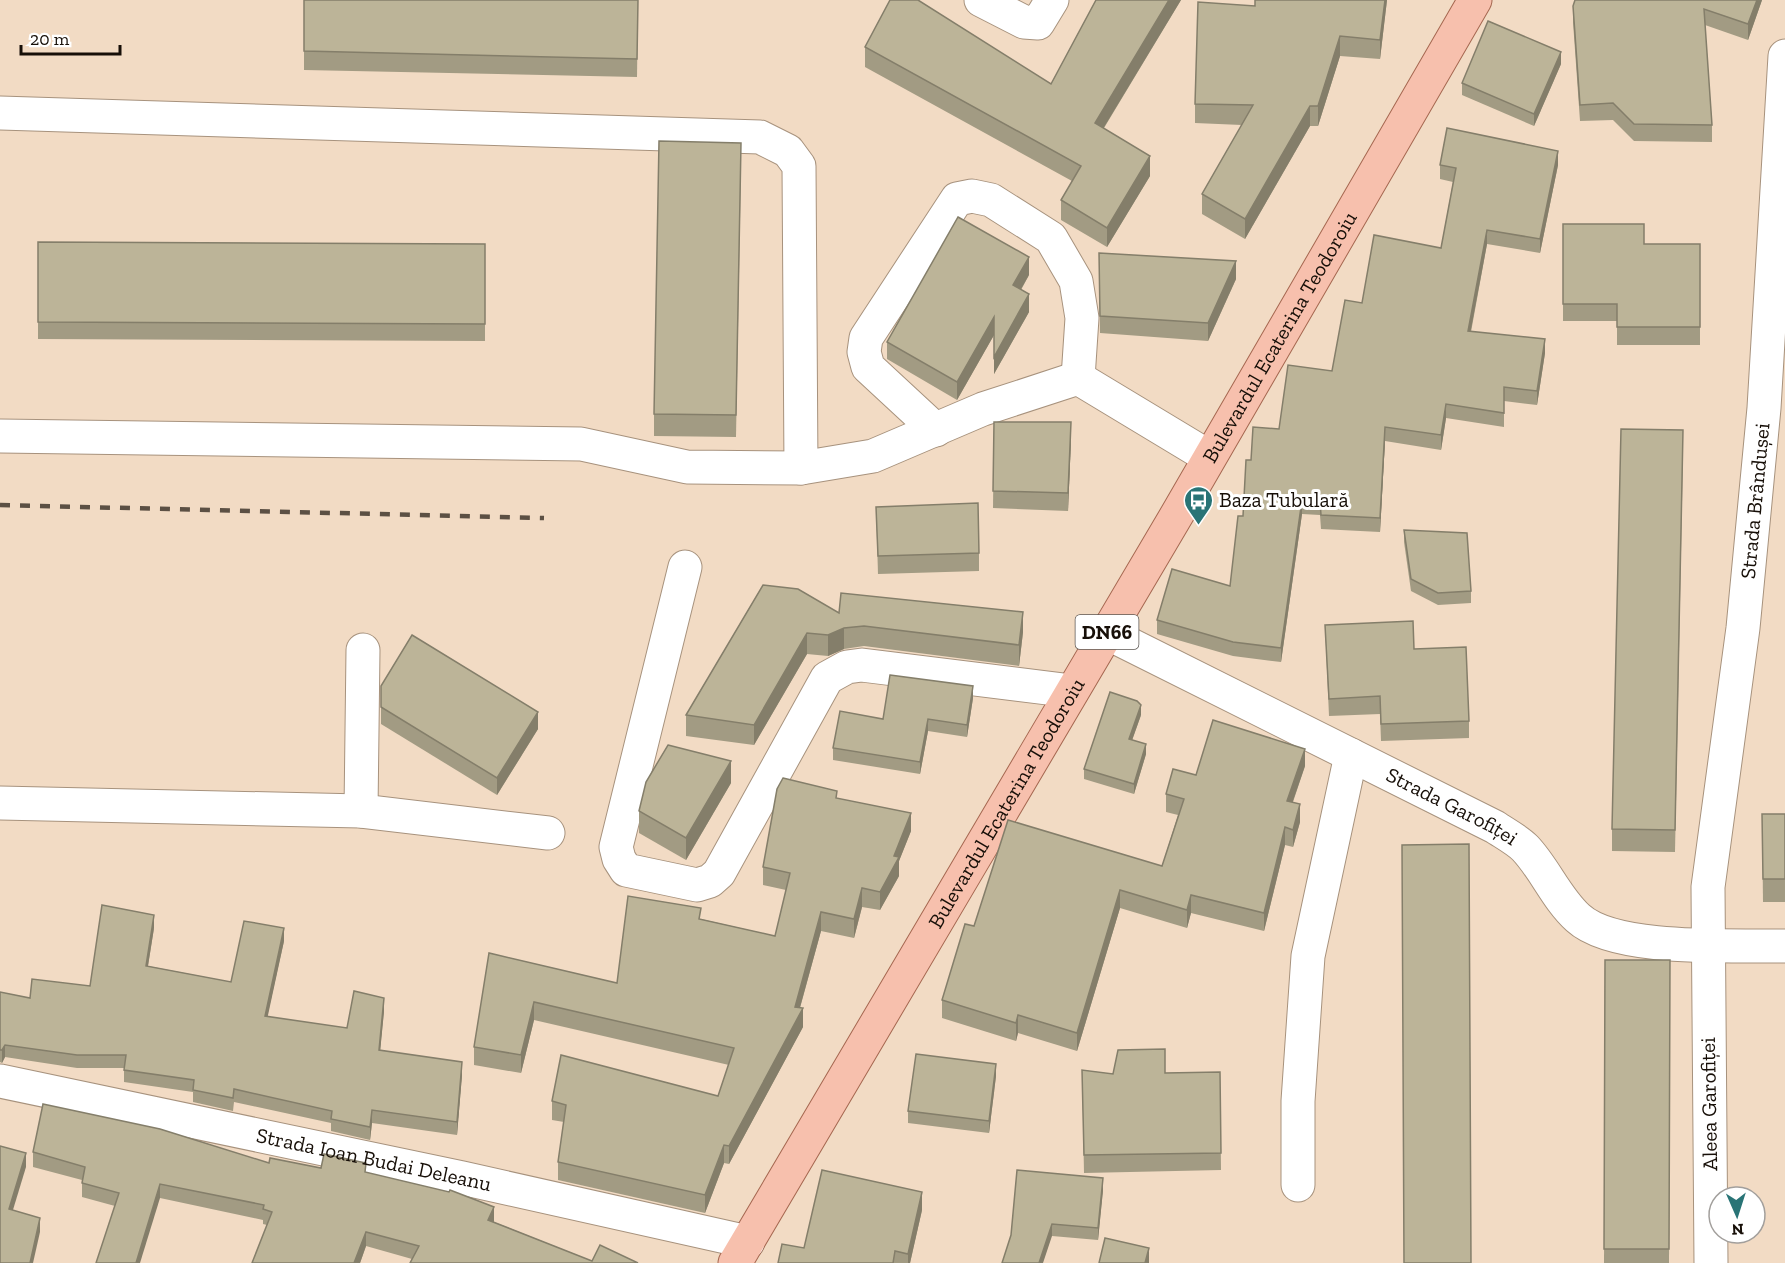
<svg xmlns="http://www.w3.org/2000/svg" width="1785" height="1263" font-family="'Zilla Slab',serif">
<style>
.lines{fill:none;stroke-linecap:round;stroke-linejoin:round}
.minor-casing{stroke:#a7927d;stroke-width:35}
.major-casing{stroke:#a56750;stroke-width:35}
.minor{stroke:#fff;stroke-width:33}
.major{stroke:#f7c0ad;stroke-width:33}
.rail{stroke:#5c5044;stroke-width:4.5;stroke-dasharray:10 10;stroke-linecap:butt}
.wall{fill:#a29b83}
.shaded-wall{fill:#847e6a}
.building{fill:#bcb498;stroke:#847e6a;stroke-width:1.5}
.labels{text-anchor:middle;stroke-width:6;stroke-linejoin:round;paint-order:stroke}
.shield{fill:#fff;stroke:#5d5752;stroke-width:1.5}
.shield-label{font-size:20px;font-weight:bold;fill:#170f08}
.street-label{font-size:21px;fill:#170f08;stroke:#fff}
.poi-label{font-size:21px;fill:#170f08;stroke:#fff;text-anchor:start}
</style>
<rect width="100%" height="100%" fill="#f2dbc4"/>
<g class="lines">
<defs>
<g id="minor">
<polyline points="981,0 1024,22 1038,23 1052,0"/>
<polyline points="0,113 760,137 788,151 799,166 801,468"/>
<polyline points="936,430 868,367 864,352 866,338 957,199 972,196 991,200 1051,238 1076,281 1082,318 1078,378"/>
<polyline points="0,436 581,444 687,467 801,468 873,456 983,409 1078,378 1209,457"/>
<polyline points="685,567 616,847 619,859 626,870 697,885 710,881 719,873 827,678 847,667 862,665 1072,691"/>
<path id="s1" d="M 1107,633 L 1495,827 C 1504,833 1517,840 1525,848 C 1545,869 1556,898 1578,918 C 1615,952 1734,945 1785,946"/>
<polyline points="0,803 361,811 548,833"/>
<polyline points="361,811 363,650"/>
<path id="s2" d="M 0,1081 L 462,1178 L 748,1242"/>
<polyline points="1298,1185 1298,1101 1308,956 1351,755"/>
<path id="s3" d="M 1711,1263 L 1708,887 L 1743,628 L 1764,408 L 1785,56"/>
</g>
<g id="major">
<path id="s4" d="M 735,1263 L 1179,511 L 1475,0"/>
</g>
</defs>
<use href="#minor" class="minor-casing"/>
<use href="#major" class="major-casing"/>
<use href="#minor" class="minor"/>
<use href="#major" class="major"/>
<polyline class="rail" points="0,505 544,518"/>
</g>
<g class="wall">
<polygon points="304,0 638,0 637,77 304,70"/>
<polygon points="1096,0 1181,0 1104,128 1150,176 1107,247 1061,220 1061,200 1072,181 865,67 865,47 1051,84"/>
<polygon points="1387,0 1380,59 1340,56 1318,126 1310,126 1245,239 1202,214 1202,194 1242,125 1195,123 1195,104 1255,6"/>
<polygon points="1762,0 1748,40 1705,25 1712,125 1712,142 1634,141 1613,120 1580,121 1573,22 1573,6"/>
<polygon points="1561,64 1534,126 1462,95 1462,83"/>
<polygon points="741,165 736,437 654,436 654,414"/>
<polygon points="1440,165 1558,165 1540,253 1487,244 1471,332 1545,353 1537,405 1504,401 1504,427 1446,418 1441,450 1385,441 1380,532 1321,529 1320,515 1302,514 1281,662 1233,656 1157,634 1157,620 1230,586 1243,516 1251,460 1332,371 1362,303 1441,248 1453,182 1440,179"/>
<polygon points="1563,224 1644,244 1700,244 1700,345 1617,345 1617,321 1563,321"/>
<polygon points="38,242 485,244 485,341 38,339"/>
<polygon points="1099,253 1236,279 1208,341 1100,333"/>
<polygon points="1029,275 1021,290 1029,312 994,374 994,335 957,400 887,359 887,342"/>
<polygon points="994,422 1071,439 1068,511 993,508"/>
<polygon points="1683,453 1675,852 1612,851 1612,829"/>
<polygon points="876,507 979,553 979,571 878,574"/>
<polygon points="1404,530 1471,591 1471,603 1438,605 1411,591 1404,542"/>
<polygon points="763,585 839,613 1023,632 1019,666 864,646 844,649 828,656 807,654 754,745 686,736 686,715"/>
<polygon points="1325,625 1414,649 1469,721 1469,738 1381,741 1380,714 1329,716"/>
<polygon points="381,686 538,729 497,795 381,724"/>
<polygon points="973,698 967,737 928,731 920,774 833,760 833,748 883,719"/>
<polygon points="1141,715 1132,740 1146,754 1134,794 1084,779 1084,769"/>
<polygon points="1305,766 1293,802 1300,822 1293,847 1285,845 1264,931 1191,913 1187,928 1120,908 1077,1051 1018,1033 1016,1041 942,1018 942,1000 974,926 1162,866 1178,815 1166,812 1166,794 1196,775"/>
<polygon points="731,783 686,860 639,833 639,811"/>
<polygon points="837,799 911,831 899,861 899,876 880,910 862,907 854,938 821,931 800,1008 803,1027 729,1164 724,1163 705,1213 558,1180 558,1162 564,1122 552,1120 552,1101 718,1096 729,1065 534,1020 521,1073 474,1065 474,1047 489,953 617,983 701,919 775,936 786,890 763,885 763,867"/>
<polygon points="1762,814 1785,814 1785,902 1763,902"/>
<polygon points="154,928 148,966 231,982 284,941 267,1017 347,1028 384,1011 380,1051 462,1075 457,1135 372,1123 370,1140 331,1131 331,1123 234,1102 233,1111 193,1102 193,1092 124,1082 124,1068 77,1068 5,1057 2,1063 0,1062 0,992 30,998 90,986"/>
<polygon points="1605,960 1670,960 1669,1263 1604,1263"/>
<polygon points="1082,1070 1113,1074 1220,1072 1221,1170 1084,1173"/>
<polygon points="996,1076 989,1133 908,1123 908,1111"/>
<polygon points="33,1152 269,1163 366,1173 494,1221 494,1222 592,1261 638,1263 412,1259 366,1246 360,1263 252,1263 267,1225 263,1224 263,1220 160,1198 115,1206 82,1197 82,1180 33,1167"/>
<polygon points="1103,1190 1098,1240 1052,1236 1011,1235"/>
<polygon points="922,1210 910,1263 778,1263 804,1248"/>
</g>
<g class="shaded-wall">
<polygon points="1169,0 1181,0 1095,142 1095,123"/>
<polygon points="1385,0 1387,0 1380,59 1380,40"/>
<polygon points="1757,0 1762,0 1748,40 1748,24"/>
<polygon points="1340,36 1340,56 1318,126 1318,106"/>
<polygon points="1561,52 1561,64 1534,126 1534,114"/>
<polygon points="1310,106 1310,126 1245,239 1245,219"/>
<polygon points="1558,151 1558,165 1540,253 1540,239"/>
<polygon points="1150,156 1150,176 1107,247 1107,228"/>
<polygon points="1487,230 1487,244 1468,345 1468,331"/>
<polygon points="1029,257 1029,275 1013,303 1013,285"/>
<polygon points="1236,261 1236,279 1208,341 1208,323"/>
<polygon points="1029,294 1029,312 994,374 994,357"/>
<polygon points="994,317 994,335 957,400 957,382"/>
<polygon points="1545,339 1545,353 1537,405 1537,391"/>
<polygon points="1446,404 1446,418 1441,450 1441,435"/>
<polygon points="1071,422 1071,439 1068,511 1068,493"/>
<polygon points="1385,427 1385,441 1380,532 1380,518"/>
<polygon points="1302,500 1302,514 1281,662 1281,648"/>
<polygon points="1023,612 1023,632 1019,666 1019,645"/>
<polygon points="844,628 844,649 828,656 828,635"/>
<polygon points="807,633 807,654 754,745 754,725"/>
<polygon points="973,686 973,698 967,737 967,725"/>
<polygon points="1141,705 1141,715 1129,749 1129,739"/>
<polygon points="538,712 538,729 497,795 497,778"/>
<polygon points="928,719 928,731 920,774 920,762"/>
<polygon points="1146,744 1146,754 1134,794 1134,784"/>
<polygon points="1305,749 1305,766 1287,818 1287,801"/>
<polygon points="731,761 731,783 686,860 686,838"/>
<polygon points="1300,804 1300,822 1293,847 1293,830"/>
<polygon points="911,813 911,831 899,861 899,876 880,910 880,892"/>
<polygon points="1285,827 1285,845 1264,931 1264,913"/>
<polygon points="862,888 862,907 854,938 854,919"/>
<polygon points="1120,890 1120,908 1077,1051 1077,1033"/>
<polygon points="1191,895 1191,913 1187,928 1187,910"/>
<polygon points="821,912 821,931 797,1018 803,1008 803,1027 729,1164 729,1146 795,1007"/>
<polygon points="154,915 154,928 146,978 146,966"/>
<polygon points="284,928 284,941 265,1029 265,1016"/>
<polygon points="384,998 384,1011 379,1063 379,1050"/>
<polygon points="534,1002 534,1020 521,1073 521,1055"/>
<polygon points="1018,1015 1018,1033 1016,1041 1016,1023"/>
<polygon points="5,1045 5,1057 2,1063 2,1050"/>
<polygon points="462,1062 462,1075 457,1135 457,1122"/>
<polygon points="996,1064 996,1076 989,1133 989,1121"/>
<polygon points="372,1110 372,1123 370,1140 370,1127"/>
<polygon points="724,1145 724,1163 705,1213 705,1195"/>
<polygon points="26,1153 26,1167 9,1223 9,1209"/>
<polygon points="1103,1178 1103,1190 1098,1240 1098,1228"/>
<polygon points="160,1184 160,1198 140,1263 136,1263"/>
<polygon points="922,1192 922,1210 910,1263 908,1263 908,1254"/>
<polygon points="494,1207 494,1221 488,1234 488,1220"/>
<polygon points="40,1218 40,1232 33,1263 30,1263"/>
<polygon points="1052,1224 1052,1236 1043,1263 1039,1263"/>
<polygon points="366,1232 366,1246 360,1263 354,1263"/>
<polygon points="1149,1248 1149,1263 1145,1263"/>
</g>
<g class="building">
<polygon points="304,0 638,0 637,59 304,51"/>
<polygon points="890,0 918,0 1051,84 1096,0 1169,0 1095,123 1150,156 1107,228 1061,200 1081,166 865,47"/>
<polygon points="1255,0 1385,0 1380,40 1340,36 1318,106 1310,106 1245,219 1202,194 1253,105 1195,104 1198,2 1255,6"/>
<polygon points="1575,0 1757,0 1748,24 1704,9 1712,125 1634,124 1613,103 1580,105 1573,6"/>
<polygon points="1488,21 1561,52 1534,114 1462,83"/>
<polygon points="1447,128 1558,151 1540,239 1487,230 1468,331 1545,339 1537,391 1504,387 1504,413 1446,404 1441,435 1385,427 1380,518 1321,515 1320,501 1302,500 1281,648 1233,642 1157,620 1172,569 1230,586 1238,516 1243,516 1246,460 1251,460 1253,427 1279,429 1288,365 1332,371 1345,300 1362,303 1374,235 1441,248 1456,168 1440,165"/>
<polygon points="659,141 741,143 736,415 654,414"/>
<polygon points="958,217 1029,257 1013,285 1029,294 994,357 994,317 957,382 887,342"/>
<polygon points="1563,224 1644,224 1644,244 1700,244 1700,327 1617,327 1617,304 1563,304"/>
<polygon points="38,242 485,244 485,324 38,322"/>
<polygon points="1099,253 1236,261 1208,323 1100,316"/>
<polygon points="994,422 1071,422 1068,493 993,491"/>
<polygon points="1621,429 1683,430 1675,830 1612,829"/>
<polygon points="978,503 979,553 878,556 876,507"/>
<polygon points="1404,530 1467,533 1471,591 1438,593 1411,579"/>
<polygon points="763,585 798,589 839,613 841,593 1023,612 1019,645 864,626 844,628 828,635 807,633 754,725 686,715"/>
<polygon points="1413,621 1414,649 1466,647 1469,721 1381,724 1380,696 1329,699 1325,625"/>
<polygon points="412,635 538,712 497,778 381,707 381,686"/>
<polygon points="890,675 973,686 967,725 928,719 920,762 833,748 840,711 883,719"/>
<polygon points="1110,692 1137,701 1141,705 1129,739 1146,744 1134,784 1084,769"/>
<polygon points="1213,720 1305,749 1287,801 1300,804 1293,830 1285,827 1264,913 1191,895 1187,910 1120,890 1077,1033 1018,1015 1016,1023 942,1000 965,924 974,926 1008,820 1162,866 1184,799 1166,794 1173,769 1196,775"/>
<polygon points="668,745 731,761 686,838 639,811 646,782"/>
<polygon points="783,778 837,791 836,798 911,813 894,856 899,857 880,892 862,888 854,919 821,912 795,1007 803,1008 729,1146 724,1145 705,1195 558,1162 566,1105 552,1101 561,1055 718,1096 734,1048 534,1002 521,1055 474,1047 489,953 617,983 628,896 701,908 699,919 775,936 790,873 763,867 777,789"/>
<polygon points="1762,814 1785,814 1785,879 1763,879"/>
<polygon points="1469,844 1471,1263 1404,1263 1402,845"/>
<polygon points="102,905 154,915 146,966 231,982 244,921 284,928 265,1016 347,1028 354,991 384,998 379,1050 462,1062 457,1122 372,1110 370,1127 331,1119 332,1111 234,1089 233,1098 193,1090 194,1080 124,1070 126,1055 77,1055 5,1045 2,1050 0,1050 0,992 30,998 32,979 90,986"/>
<polygon points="1605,960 1670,960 1669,1249 1604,1249"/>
<polygon points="1165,1049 1165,1073 1220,1072 1221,1153 1084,1155 1082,1070 1113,1074 1118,1050"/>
<polygon points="916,1054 996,1064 989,1121 908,1111"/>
<polygon points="43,1104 160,1129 269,1163 270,1158 321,1168 324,1154 366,1163 365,1172 449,1192 450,1190 494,1207 488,1220 592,1261 600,1245 638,1263 410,1263 419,1246 366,1232 354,1263 252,1263 272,1212 263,1209 264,1205 160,1184 136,1263 96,1263 119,1193 82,1183 85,1167 33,1152"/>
<polygon points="0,1146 26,1153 9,1209 40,1218 30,1263 0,1263"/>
<polygon points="822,1170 922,1192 908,1254 895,1251 893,1263 778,1263 782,1244 804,1248"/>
<polygon points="1017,1170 1103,1178 1098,1228 1052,1224 1039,1263 1002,1263 1011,1235"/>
<polygon points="1105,1238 1149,1248 1145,1263 1099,1263"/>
</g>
<defs>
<symbol id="bus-pin" viewBox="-11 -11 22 30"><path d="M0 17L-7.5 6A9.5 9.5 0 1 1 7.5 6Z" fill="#297476" stroke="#fff"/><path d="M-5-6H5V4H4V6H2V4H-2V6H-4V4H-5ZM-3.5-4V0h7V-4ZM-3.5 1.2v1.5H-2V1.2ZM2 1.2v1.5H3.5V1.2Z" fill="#fff"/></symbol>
</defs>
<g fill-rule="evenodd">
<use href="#bus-pin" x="1182" y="484" width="33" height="45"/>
</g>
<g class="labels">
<rect class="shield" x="1075.5" y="615" width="63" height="34" rx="4.5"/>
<g class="shield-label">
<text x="1107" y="639">DN66</text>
</g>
<g class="street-label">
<text dy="7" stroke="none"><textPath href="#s4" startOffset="1074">Bulevardul Ecaterina Teodoroiu</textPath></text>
<text dy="7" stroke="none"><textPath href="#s3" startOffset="765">Strada Brândușei</textPath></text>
<text dy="7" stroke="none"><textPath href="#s4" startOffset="534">Bulevardul Ecaterina Teodoroiu</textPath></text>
<text dy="7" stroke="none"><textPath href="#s1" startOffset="386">Strada Garofiței</textPath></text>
<text transform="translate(1709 1104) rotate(-91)" y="7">Aleea Garofiței</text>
<text dy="7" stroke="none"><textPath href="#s2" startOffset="382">Strada Ioan Budai Deleanu</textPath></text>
</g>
<g class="poi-label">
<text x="1219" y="507">Baza Tubulară</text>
</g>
</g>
<g transform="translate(1737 1215) rotate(177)"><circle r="28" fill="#ffffff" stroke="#a29f9c" stroke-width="1.5"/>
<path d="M0-4.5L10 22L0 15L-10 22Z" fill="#297476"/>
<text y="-9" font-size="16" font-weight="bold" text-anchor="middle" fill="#170f08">N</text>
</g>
<path d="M21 45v9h99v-9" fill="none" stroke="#170f08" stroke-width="3"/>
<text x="30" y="45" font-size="18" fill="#170f08" stroke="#ffffff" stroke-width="4.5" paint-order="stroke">20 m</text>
</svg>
